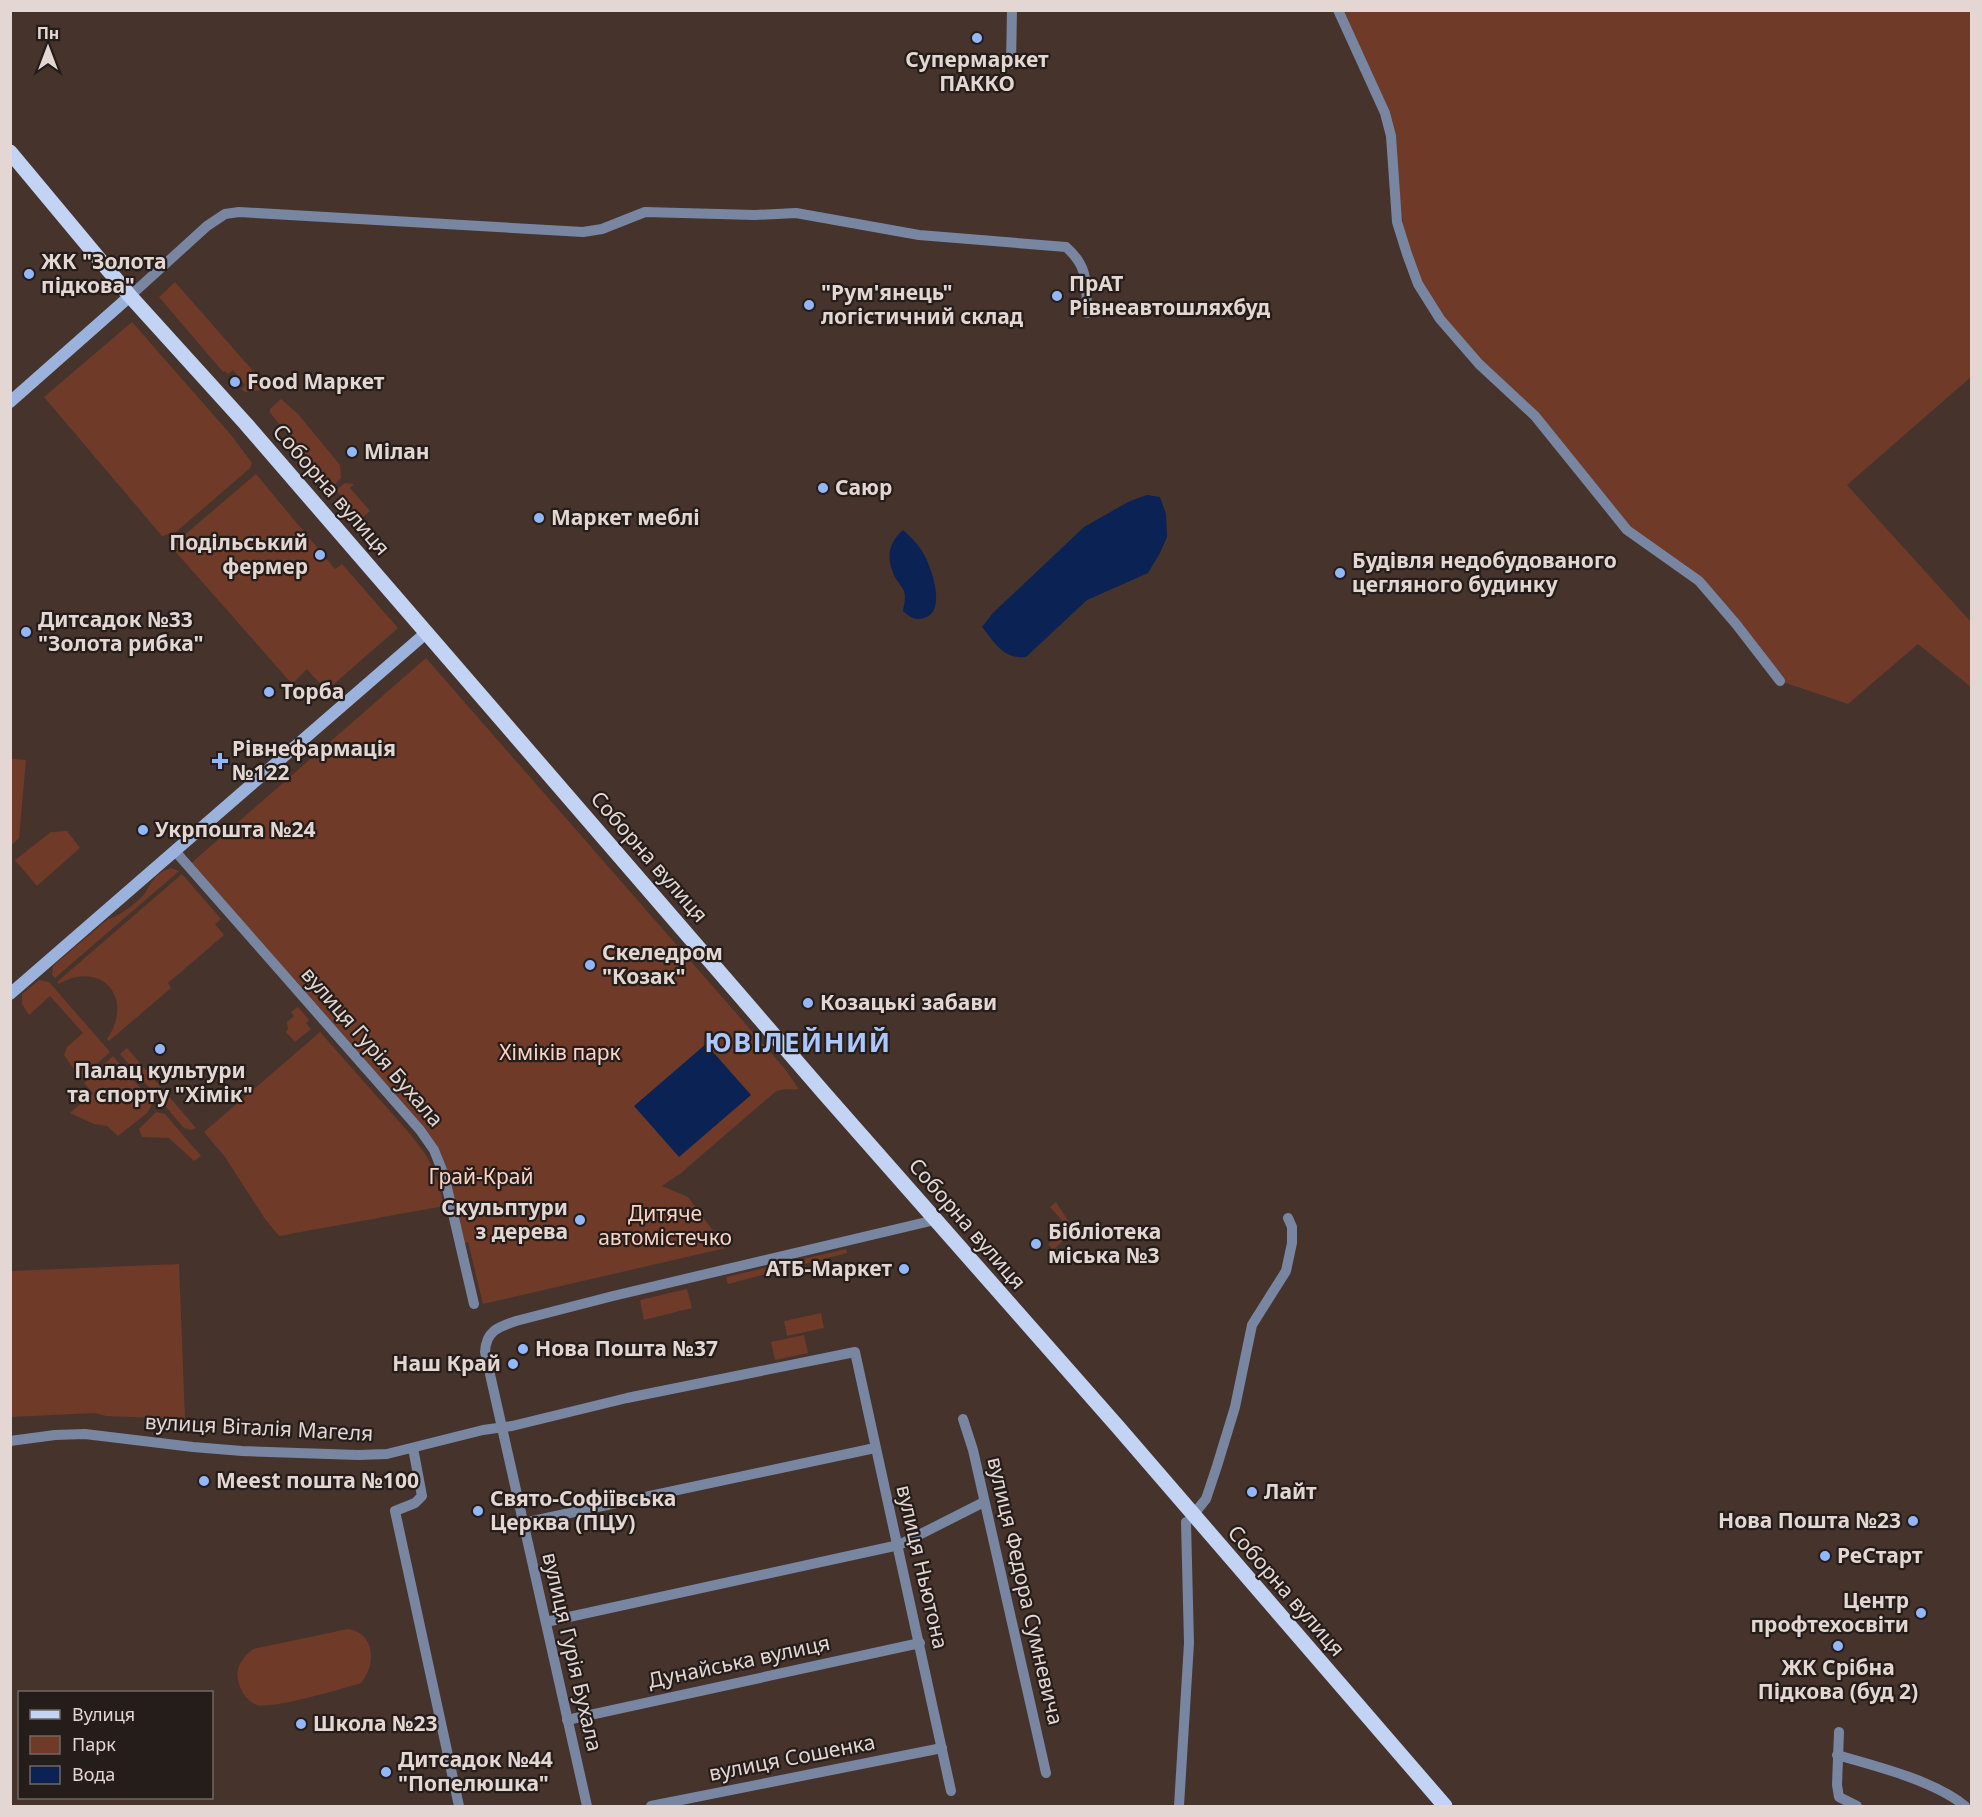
<svg xmlns="http://www.w3.org/2000/svg" width="1982" height="1817" font-family="'Noto Sans',sans-serif">
<style>
.green{fill:#6f3a28}
.water{fill:#0b2255}
.lines{fill:none;stroke-linecap:round;stroke-linejoin:round}
.street{stroke:#7886a1;stroke-width:10}
.secondary{stroke:#9bb2dc;stroke-width:12}
.primary{stroke:#c2d3f4;stroke-width:15}
.poi-dot{fill:#93b7fd;stroke:#251d1a;stroke-width:2}
.labels{text-anchor:middle;stroke-width:4.5;stroke-linejoin:round;paint-order:stroke}
.poi-label{font-size:21px;font-weight:bold;fill:#e3d6d3;stroke:#251d1a;text-anchor:start}
.street-label{font-size:21px;fill:#e3d6d3;stroke:#251d1a}
.park-label{font-size:21px;fill:#fdd3c5;stroke:#251d1a}
.district-label{font-size:27px;font-weight:bold;letter-spacing:1.5px;fill:#acc7fb;stroke:#251d1a}
</style>
<rect width="100%" height="100%" fill="#46332c"/>
<g class="green">
<polygon points="1338,11 1971,11 1971,377 1847,485 1971,622 1971,687 1918,644 1848,704 1780,681 1699,581 1627,530 1535,416 1440,319 1407,254 1391,136"/>
<polygon points="175,282 269,389 245,392 241,389 245,385 233,370 228,374 225,371 223,372 159,297"/>
<polygon points="132,322 232,436 252,463 250,468 176,532 162,536 44,397"/>
<polygon points="281,399 298,414 340,465 341,478 333,486 270,413 270,409"/>
<polygon points="256,474 335,569 342,564 398,628 326,691 307,669 292,684 174,550 176,542"/>
<polygon points="345,483 354,484 350,488 370,511 363,517 360,517 336,490"/>
<path d="M 426,658 L 785,1069 L 799,1089 C 791,1090 782,1088 775,1092 L 681,1173 L 662,1186 L 688,1197 L 726,1248 L 483,1304 L 468,1242 L 460,1244 L 434,1150 L 189,865 Z"/>
<polygon points="10,759 26,760 19,838 11,846"/>
<polygon points="67,831 80,848 37,886 15,860 51,832"/>
<path d="M 171,868 L 179,871 L 55,978 L 52,975 L 53,966 L 108,919 C 117,918 143,899 147,890 C 152,880 159,871 171,868 Z"/>
<path d="M 182,874 L 221,919 L 215,924 L 224,935 L 168,983 L 171,988 L 109,1041 L 107,1039 C 135,999 102,959 59,984 L 57,982 Z"/>
<polygon points="39,980 49,982 110,1052 81,1079 64,1055 67,1047 83,1033 50,996 29,1015 22,1004 22,994"/>
<polygon points="298,1007 309,1020 306,1023 311,1029 295,1042 286,1032 288,1029 287,1022 294,1016 291,1012"/>
<polygon points="320,1032 411,1135 428,1158 438,1182 444,1206 279,1236 265,1219 225,1157 204,1132"/>
<polygon points="127,1048 196,1128 191,1130 184,1128 120,1054"/>
<polygon points="113,1056 153,1103 147,1113 118,1136 107,1126 94,1124 70,1113 93,1093 84,1083"/>
<polygon points="156,1112 165,1114 201,1156 194,1161 169,1138 142,1137 139,1129"/>
<polygon points="1056,1202 1073,1228 1072,1233 1053,1250 1048,1244 1068,1227 1050,1207"/>
<polygon points="846,1249 847,1253 728,1284 726,1277"/>
<polygon points="179,1264 185,1419 106,1416 95,1413 11,1417 11,1271"/>
<polygon points="687,1289 692,1308 644,1320 640,1300"/>
<polygon points="821,1313 824,1328 787,1336 784,1321"/>
<polygon points="804,1335 808,1353 775,1360 771,1342"/>
<path d="M 348,1629 C 376,1633 376,1666 361,1683 C 342,1689 273,1709 257,1705 C 246,1701 240,1690 238,1680 C 235,1667 243,1657 253,1649 Z"/>
</g>
<g class="water">
<path d="M 1147,495 L 1160,497 L 1166,514 L 1167,537 L 1160,553 L 1148,573 L 1087,600 L 1026,657 C 1003,659 995,643 982,627 L 993,613 L 1084,527 L 1130,501 Z"/>
<path d="M 903,530 C 910,536 917,543 922,551 C 931,565 948,612 924,618 C 915,621 910,617 903,611 C 904,605 906,598 904,591 C 902,587 899,583 896,579 C 886,560 887,544 903,530 Z"/>
<polygon points="706,1044 751,1095 679,1157 634,1106"/>
</g>
<g class="lines">
<g class="street">
<polyline points="1338,10 1385,113 1391,136 1397,222 1407,254 1418,284 1440,319 1479,364 1535,416 1627,530 1699,581 1736,624 1780,681"/>
<polyline points="1011,64 1012,10"/>
<path d="M 130,296 L 207,226 L 225,214 L 239,212 L 583,232 L 602,229 L 645,212 L 755,215 L 796,213 L 919,235 L 1066,247 C 1089,267 1086,284 1087,313"/>
<polyline points="175,851 420,1130 434,1150 444,1175 474,1304"/>
<polyline points="963,1419 973,1450 1046,1773"/>
<polyline points="10,1441 55,1435 85,1434 193,1447 242,1451 358,1455 387,1454 483,1430 512,1426 627,1398 855,1352 951,1791"/>
<polyline points="413,1448 422,1496 415,1503 395,1511 459,1806"/>
<polyline points="1193,1515 1206,1499 1217,1466 1235,1407 1252,1325 1286,1271 1292,1243 1292,1227 1288,1218"/>
<polyline points="523,1523 875,1448"/>
<polyline points="546,1622 899,1545 984,1502"/>
<polyline points="567,1720 920,1643"/>
<polyline points="1839,1732 1837,1785 1839,1797 1857,1806"/>
<path d="M 1837,1755 C 1876,1766 1935,1781 1965,1806"/>
<path d="M 587,1806 L 485,1352 C 486,1331 498,1327 516,1321 L 613,1296 L 935,1220"/>
<polyline points="651,1806 942,1748"/>
<polyline points="1179,1806 1189,1643 1186,1522"/>
</g>
<g class="secondary">
<polyline points="10,402 130,296"/>
<polyline points="10,994 426,633"/>
</g>
<polyline class="primary" points="10,152 130,296 246,424 824,1093 1118,1427 1445,1806"/>
</g>
<g class="poi-dot">
<circle cx="977" cy="38" r="6"/>
<circle cx="29" cy="274" r="6"/>
<circle cx="1057" cy="296" r="6"/>
<circle cx="809" cy="305" r="6"/>
<circle cx="235" cy="382" r="6"/>
<circle cx="352" cy="452" r="6"/>
<circle cx="823" cy="488" r="6"/>
<circle cx="539" cy="518" r="6"/>
<circle cx="320" cy="555" r="6"/>
<circle cx="1340" cy="573" r="6"/>
<circle cx="26" cy="632" r="6"/>
<circle cx="269" cy="692" r="6"/>
<path d="M217 752h6v6h6v6h-6v6h-6v-6h-6v-6h6z"/>
<circle cx="143" cy="830" r="6"/>
<circle cx="590" cy="965" r="6"/>
<circle cx="808" cy="1003" r="6"/>
<circle cx="160" cy="1049" r="6"/>
<circle cx="580" cy="1220" r="6"/>
<circle cx="1036" cy="1244" r="6"/>
<circle cx="904" cy="1269" r="6"/>
<circle cx="523" cy="1349" r="6"/>
<circle cx="513" cy="1364" r="6"/>
<circle cx="204" cy="1481" r="6"/>
<circle cx="1252" cy="1492" r="6"/>
<circle cx="478" cy="1511" r="6"/>
<circle cx="1913" cy="1521" r="6"/>
<circle cx="1825" cy="1556" r="6"/>
<circle cx="1921" cy="1613" r="6"/>
<circle cx="1838" cy="1646" r="6"/>
<circle cx="301" cy="1724" r="6"/>
<circle cx="386" cy="1772" r="6"/>
</g>
<g class="labels">
<g class="poi-label">
<text x="977" y="67" text-anchor="middle">Супермаркет<tspan x="977" dy="24">ПАККО</tspan></text>
<text x="41" y="269">ЖК "Золота<tspan x="41" dy="24">підкова"</tspan></text>
<text x="1069" y="291">ПрАТ<tspan x="1069" dy="24">Рівнеавтошляхбуд</tspan></text>
<text x="821" y="300">"Рум'янець"<tspan x="821" dy="24">логістичний склад</tspan></text>
<text x="247" y="389">Food Маркет</text>
<text x="364" y="459">Мілан</text>
<text x="835" y="495">Саюр</text>
<text x="551" y="525">Маркет меблі</text>
<text x="308" y="550" text-anchor="end">Подільський<tspan x="308" dy="24">фермер</tspan></text>
<text x="1352" y="568">Будівля недобудованого<tspan x="1352" dy="24">цегляного будинку</tspan></text>
<text x="38" y="627">Дитсадок №33<tspan x="38" dy="24">"Золота рибка"</tspan></text>
<text x="281" y="699">Торба</text>
<text x="232" y="756">Рівнефармація<tspan x="232" dy="24">№122</tspan></text>
<text x="155" y="837">Укрпошта №24</text>
<text x="602" y="960">Скеледром<tspan x="602" dy="24">"Козак"</tspan></text>
<text x="820" y="1010">Козацькі забави</text>
<text x="160" y="1078" text-anchor="middle">Палац культури<tspan x="160" dy="24">та спорту "Хімік"</tspan></text>
<text x="568" y="1215" text-anchor="end">Скульптури<tspan x="568" dy="24">з дерева</tspan></text>
<text x="1048" y="1239">Бібліотека<tspan x="1048" dy="24">міська №3</tspan></text>
<text x="892" y="1276" text-anchor="end">АТБ-Маркет</text>
<text x="535" y="1356">Нова Пошта №37</text>
<text x="501" y="1371" text-anchor="end">Наш Край</text>
<text x="216" y="1488">Meest пошта №100</text>
<text x="1264" y="1499">Лайт</text>
<text x="490" y="1506">Свято-Софіївська<tspan x="490" dy="24">Церква (ПЦУ)</tspan></text>
<text x="1901" y="1528" text-anchor="end">Нова Пошта №23</text>
<text x="1837" y="1563">РеСтарт</text>
<text x="1909" y="1608" text-anchor="end">Центр<tspan x="1909" dy="24">профтехосвіти</tspan></text>
<text x="1838" y="1675" text-anchor="middle">ЖК Срібна<tspan x="1838" dy="24">Підкова (буд 2)</tspan></text>
<text x="313" y="1731">Школа №23</text>
<text x="398" y="1767">Дитсадок №44<tspan x="398" dy="24">"Попелюшка"</tspan></text>
</g>
<g class="street-label">
<text transform="translate(331 490) rotate(49)" y="7">Соборна вулиця</text>
<text transform="translate(649 857) rotate(49)" y="7">Соборна вулиця</text>
<text transform="translate(372 1047) rotate(49)" y="7">вулиця Гурія Бухала</text>
<text transform="translate(967 1224) rotate(49)" y="7">Соборна вулиця</text>
<text transform="translate(259 1428) rotate(3)" y="7">вулиця Віталія Магеля</text>
<text transform="translate(922 1567) rotate(77)" y="7">вулиця Ньютона</text>
<text transform="translate(1025 1591) rotate(77)" y="7">вулиця Федора Сумневича</text>
<text transform="translate(1286 1591) rotate(49)" y="7">Соборна вулиця</text>
<text transform="translate(572 1652) rotate(77)" y="7">вулиця Гурія Бухала</text>
<text transform="translate(739 1662) rotate(-12)" y="7">Дунайська вулиця</text>
<text transform="translate(792 1758) rotate(-11)" y="7">вулиця Сошенка</text>
</g>
<g class="park-label">
<text x="560" y="1060">Хіміків парк</text>
<text x="481" y="1184">Грай-Край</text>
<text x="665" y="1221">Дитяче<tspan x="665" dy="24">автомістечко</tspan></text>
</g>
<g class="district-label">
<text x="798" y="1052">ЮВІЛЕЙНИЙ</text>
</g>
</g>
<rect width="1982" height="1817" fill="none" stroke="#e3d6d3" stroke-width="24"/>
<rect x="18" y="1691" width="195" height="108" fill="#251d1a" stroke="#716764" stroke-width="1.5"/>
<rect x="30" y="1710" width="30" height="9" fill="#c2d3f4" stroke="#716764" stroke-width="1.5"/>
<text x="72" y="1721" font-size="18" fill="#e3d6d3">Вулиця</text>
<rect x="30" y="1736" width="30" height="18" fill="#6f3a28" stroke="#716764" stroke-width="1.5"/>
<text x="72" y="1751" font-size="18" fill="#e3d6d3">Парк</text>
<rect x="30" y="1766" width="30" height="18" fill="#0b2255" stroke="#716764" stroke-width="1.5"/>
<text x="72" y="1781" font-size="18" fill="#e3d6d3">Вода</text>
<g transform="translate(48 48)" stroke="#251d1a" stroke-width="4.5" paint-order="stroke">
<path d="M0-4.5L10 22L0 15L-10 22Z" fill="#e3d6d3"/>
<text y="-9" font-size="16" font-weight="bold" text-anchor="middle" fill="#e3d6d3">Пн</text>
</g>
</svg>
